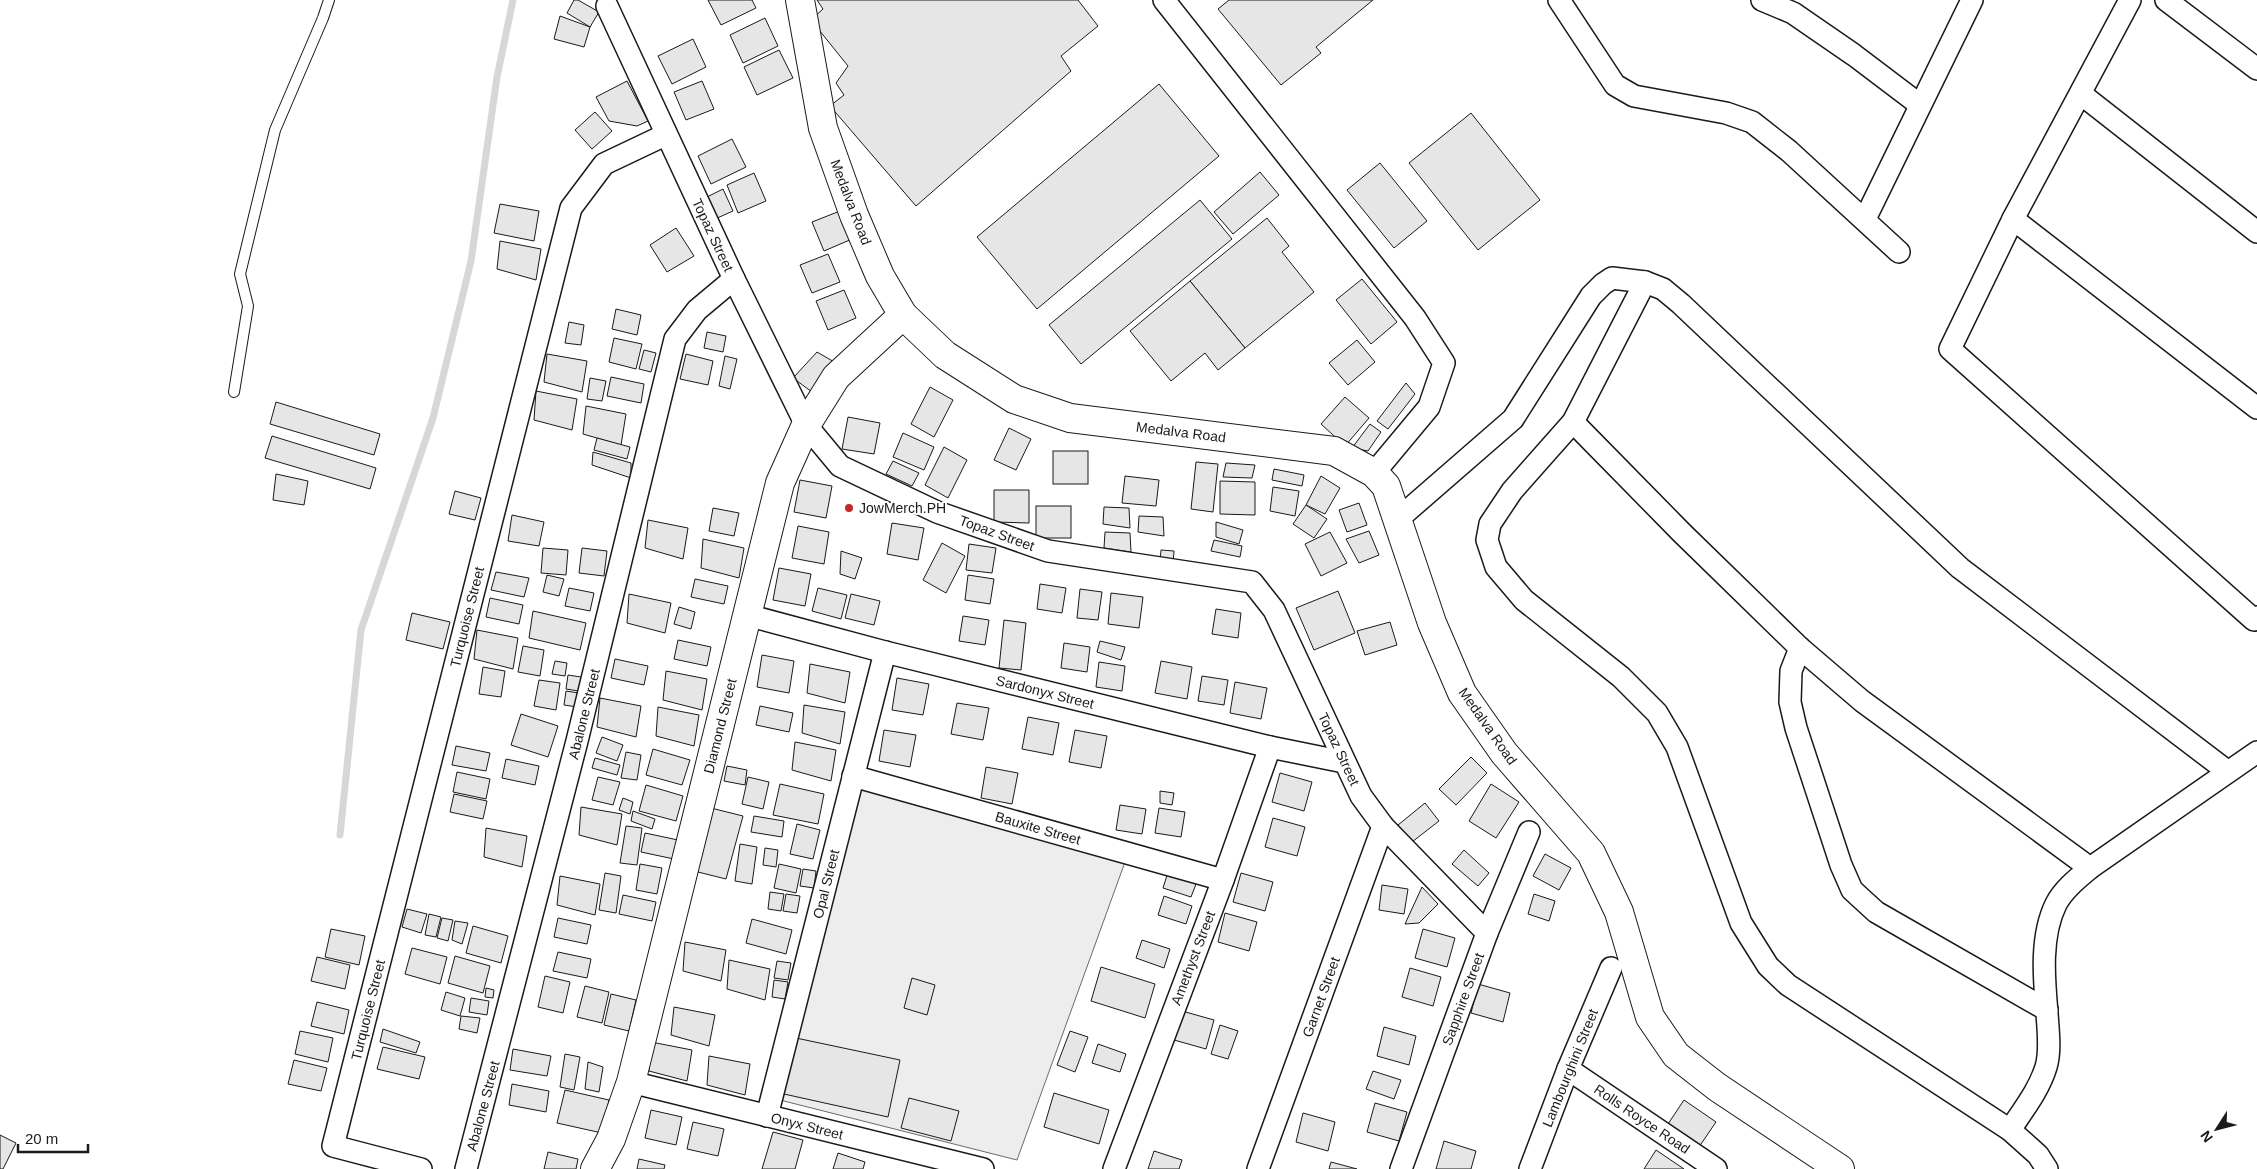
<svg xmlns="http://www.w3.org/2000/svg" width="2257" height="1169" font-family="Helvetica,sans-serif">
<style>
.built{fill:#ededed;stroke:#6a6a6a}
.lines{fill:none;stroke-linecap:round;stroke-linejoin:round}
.stream{stroke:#d7d7d7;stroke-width:7}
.building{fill:#e6e6e6;stroke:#1a1a1a}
.lane-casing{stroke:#1a1a1a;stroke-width:12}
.street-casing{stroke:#1a1a1a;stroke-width:24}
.secondary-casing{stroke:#1a1a1a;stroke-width:30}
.lane{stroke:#fff;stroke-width:10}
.street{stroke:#fff;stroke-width:21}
.secondary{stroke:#fff;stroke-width:28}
.poi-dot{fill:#c62828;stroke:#fff;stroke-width:2}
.labels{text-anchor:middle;stroke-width:4;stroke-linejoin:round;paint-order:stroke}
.street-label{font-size:14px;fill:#1a1a1a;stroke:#fff}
.poi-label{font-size:14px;fill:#1a1a1a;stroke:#fff;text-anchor:start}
</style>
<rect width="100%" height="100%" fill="#fff"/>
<polygon class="built" points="857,788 1125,862 1017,1160 780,1100"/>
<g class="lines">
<polyline class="stream" points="340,835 361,630 433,418 471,261 497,77 513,0"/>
</g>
<g class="building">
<polygon points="574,0 578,0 599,12 590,27 567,13"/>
<polygon points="708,0 752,0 756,8 721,25"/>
<polygon points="817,0 1078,0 1098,26 1061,56 1071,71 916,206 830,106 844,95 836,83 848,66 811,20 823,9"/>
<polygon points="1229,0 1373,0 1316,47 1321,53 1281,85 1218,9"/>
<polygon points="560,16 590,27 584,47 554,39"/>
<polygon points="765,18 778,46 743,63 730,35"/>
<polygon points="693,39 706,67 672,84 658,56"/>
<polygon points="779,50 793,78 757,95 744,67"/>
<polygon points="627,81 648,121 637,126 609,121 596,97"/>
<polygon points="702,81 714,109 686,120 674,92"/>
<polygon points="1159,84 1219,156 1037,309 977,237"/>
<polygon points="595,112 612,131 592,149 575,130"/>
<polygon points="1471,113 1540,200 1478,250 1409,163"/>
<polygon points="732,139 746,167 711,184 698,156"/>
<polygon points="1380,163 1427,221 1394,248 1347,190"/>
<polygon points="1260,172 1279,195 1233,234 1214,212"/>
<polygon points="754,173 766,201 738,213 727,185"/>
<polygon points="723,189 733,211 715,219 705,198"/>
<polygon points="1200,200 1232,239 1081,364 1049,325"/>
<polygon points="500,204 539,211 534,241 494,233"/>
<polygon points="840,211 852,239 824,251 812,222"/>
<polygon points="1267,218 1289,246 1282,252 1314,292 1245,348 1190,281"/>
<polygon points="676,228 694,256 667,272 650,245"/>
<polygon points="500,241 541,249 536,280 497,269"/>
<polygon points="828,254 840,282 812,293 800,265"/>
<polygon points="1362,279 1397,322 1371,344 1336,300"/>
<polygon points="1190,281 1245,348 1218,370 1205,353 1171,381 1130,331"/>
<polygon points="844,290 856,318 828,330 816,301"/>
<polygon points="616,309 641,315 637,335 612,329"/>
<polygon points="569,322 584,325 581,345 565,343"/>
<polygon points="707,332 726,336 723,352 704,348"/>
<polygon points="614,338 642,344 636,369 609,362"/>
<polygon points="1357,340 1375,362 1348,385 1329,363"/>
<polygon points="644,350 656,353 651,372 639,369"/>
<polygon points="817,352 836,363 812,392 793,378"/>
<polygon points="547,354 587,361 582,392 544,382"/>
<polygon points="686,354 713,361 708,385 680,379"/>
<polygon points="725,356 737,359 730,389 719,386"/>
<polygon points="611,377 644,384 641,403 607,396"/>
<polygon points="590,378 606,381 602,401 587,399"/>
<polygon points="1406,383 1415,394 1388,429 1377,421"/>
<polygon points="930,387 953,400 934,437 911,424"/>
<polygon points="536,391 577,399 572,430 534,420"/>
<polygon points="1345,397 1369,418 1345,446 1321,424"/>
<polygon points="276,402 380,434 374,455 270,424"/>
<polygon points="586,406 626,414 621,445 583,434"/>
<polygon points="848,417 880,423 874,454 842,449"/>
<polygon points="1370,424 1381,432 1368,451 1352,448"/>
<polygon points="1009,428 1031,439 1016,470 994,460"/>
<polygon points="903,433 934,447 924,470 893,457"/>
<polygon points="272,436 376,468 370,489 265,458"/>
<polygon points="597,438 630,447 627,459 594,450"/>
<polygon points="944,447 967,460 948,498 925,485"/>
<rect x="1053" y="451" width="35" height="33"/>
<polygon points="593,452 631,463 631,478 592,465"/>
<polygon points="893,461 919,473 912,486 886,474"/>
<polygon points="1196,462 1218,464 1213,512 1191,509"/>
<polygon points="1226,463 1255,465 1252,478 1223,477"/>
<polygon points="1274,469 1304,475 1302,486 1272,480"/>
<polygon points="276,474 308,481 304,505 273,500"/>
<polygon points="1125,476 1159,480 1156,506 1122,503"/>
<polygon points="1321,476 1340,488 1325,514 1306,505"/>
<polygon points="800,480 832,486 826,518 794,512"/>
<polygon points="1220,481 1255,482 1255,515 1220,514"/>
<polygon points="1273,487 1299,491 1295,516 1270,511"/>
<polygon points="994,490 1029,490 1029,523 994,522"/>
<polygon points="455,491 481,498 475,520 449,514"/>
<polygon points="1359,503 1367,525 1347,532 1339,510"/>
<polygon points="1306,505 1327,519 1314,538 1293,524"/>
<rect x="1036" y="506" width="35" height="32"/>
<polygon points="1104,507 1129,508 1130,528 1103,524"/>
<polygon points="713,508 739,513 734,536 709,531"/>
<polygon points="512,515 544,522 539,546 508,541"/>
<polygon points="1139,516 1163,517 1164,536 1138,532"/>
<polygon points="648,520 688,528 683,559 645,548"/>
<polygon points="1216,522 1243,530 1239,544 1216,537"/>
<polygon points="892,523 924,528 918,560 887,554"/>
<polygon points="798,526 829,532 824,564 792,558"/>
<polygon points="1369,531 1379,555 1359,563 1346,539"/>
<polygon points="1105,532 1130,533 1131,552 1104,548"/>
<polygon points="1330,532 1347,563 1321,576 1305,544"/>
<polygon points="703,539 744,548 739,578 701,568"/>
<polygon points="1214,540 1242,546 1240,557 1211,551"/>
<polygon points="942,543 965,556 946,593 923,580"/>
<polygon points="969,544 996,548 992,573 966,570"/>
<polygon points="543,548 568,550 566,575 541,573"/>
<polygon points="582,548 607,551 604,576 579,573"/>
<polygon points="1161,550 1174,551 1173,564 1160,562"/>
<polygon points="841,551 862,558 855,579 840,574"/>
<polygon points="779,568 811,574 805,606 773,600"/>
<polygon points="496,572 529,578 524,597 491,590"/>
<polygon points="547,575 564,579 559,596 543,592"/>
<polygon points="968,575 994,579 990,604 965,600"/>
<polygon points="695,579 728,586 724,604 691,597"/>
<polygon points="1040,584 1066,588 1062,613 1037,609"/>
<polygon points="569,588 594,593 590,611 565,606"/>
<polygon points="818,588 847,595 841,619 812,611"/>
<polygon points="1080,589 1102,592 1098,620 1077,618"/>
<polygon points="1338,591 1355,633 1314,650 1296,608"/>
<polygon points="1111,593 1143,597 1139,628 1108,624"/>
<polygon points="629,594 671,603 665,633 627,623"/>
<polygon points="851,594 880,601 874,625 845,618"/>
<polygon points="490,598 523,605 519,624 486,617"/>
<polygon points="679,607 695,612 691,629 674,624"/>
<polygon points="1216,609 1241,613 1238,638 1212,634"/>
<polygon points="533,611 586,623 580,650 529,638"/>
<polygon points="412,613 450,622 443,649 406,640"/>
<polygon points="963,616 989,620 985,645 959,641"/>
<polygon points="1004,620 1026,623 1021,670 999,668"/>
<polygon points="1390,622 1397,645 1365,655 1357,631"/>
<polygon points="477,630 518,638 513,669 474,659"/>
<polygon points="678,640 711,647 707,666 674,659"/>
<polygon points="1100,641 1125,647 1121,660 1097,652"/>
<polygon points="1064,643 1090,647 1087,672 1061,668"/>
<polygon points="523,646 544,650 540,676 518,672"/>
<polygon points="762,655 794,661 789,693 757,687"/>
<polygon points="615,659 648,666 644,685 611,678"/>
<polygon points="555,661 567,663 565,676 552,674"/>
<polygon points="1161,661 1192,667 1187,699 1155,693"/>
<polygon points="1099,662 1125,666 1122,691 1096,687"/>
<polygon points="810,664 850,672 845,703 807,693"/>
<polygon points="483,667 505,671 501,697 479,694"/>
<polygon points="666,671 707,679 702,710 663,700"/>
<polygon points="568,675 581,677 579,691 566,689"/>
<polygon points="1202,676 1228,680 1224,705 1198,701"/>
<polygon points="897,678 929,684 923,715 892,710"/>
<polygon points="539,680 560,683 556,710 534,706"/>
<polygon points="1235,682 1267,688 1261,719 1230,713"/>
<polygon points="566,691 579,693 577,707 564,705"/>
<polygon points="600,698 641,706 636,737 597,727"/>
<polygon points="957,703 989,708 983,740 951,734"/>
<polygon points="804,705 845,712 840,744 802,733"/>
<polygon points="760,706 793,713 789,732 756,725"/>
<polygon points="658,707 699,715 694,746 656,736"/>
<polygon points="521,714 558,726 548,757 511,745"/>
<polygon points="1028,717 1059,723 1053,755 1022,749"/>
<polygon points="884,730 916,735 910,767 879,761"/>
<polygon points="1075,730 1107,736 1101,768 1069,762"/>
<polygon points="602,737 623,745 617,761 596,753"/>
<polygon points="795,742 836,750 831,781 792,770"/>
<polygon points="456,746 490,753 486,771 452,765"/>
<polygon points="653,749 690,760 682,785 646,775"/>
<polygon points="626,752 641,755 637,780 621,778"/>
<polygon points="1471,757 1487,773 1456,805 1439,789"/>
<polygon points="595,758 620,765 617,775 592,768"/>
<polygon points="506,759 539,766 535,785 502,778"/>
<polygon points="727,766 747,770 745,785 724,781"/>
<polygon points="986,767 1018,773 1012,804 981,798"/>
<polygon points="457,772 490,779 486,799 453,792"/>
<polygon points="1280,773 1312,782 1304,811 1272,802"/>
<polygon points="598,777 620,782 613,805 592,800"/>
<polygon points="748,777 769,782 763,809 742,804"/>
<polygon points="780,784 824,794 818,824 773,815"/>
<polygon points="1491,784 1519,802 1496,838 1469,821"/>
<polygon points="646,785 683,796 676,821 639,811"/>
<polygon points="1160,791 1174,793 1172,805 1160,803"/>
<polygon points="454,794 487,801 483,819 450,812"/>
<polygon points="623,798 633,802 630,814 619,810"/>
<polygon points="1425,803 1439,821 1412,842 1398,825"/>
<polygon points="1120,805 1146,809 1142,834 1116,830"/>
<polygon points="581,807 622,814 617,845 579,835"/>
<polygon points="707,807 743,816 726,879 690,870"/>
<polygon points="1159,808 1185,812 1181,837 1155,833"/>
<polygon points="633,811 655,819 652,829 631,821"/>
<polygon points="754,816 784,821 782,837 751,832"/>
<polygon points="1273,818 1305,827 1297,856 1265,847"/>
<polygon points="797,824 820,830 813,859 790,854"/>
<polygon points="626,826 642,828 637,865 620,863"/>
<polygon points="486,828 527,836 522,867 484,857"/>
<polygon points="645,833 678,840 674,859 641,852"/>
<polygon points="740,844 757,847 752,884 735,881"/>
<polygon points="765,848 778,850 776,867 763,865"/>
<polygon points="1464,850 1489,873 1478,886 1452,864"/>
<polygon points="1545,854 1571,868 1559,890 1533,876"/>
<polygon points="640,864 662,868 657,894 636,890"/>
<polygon points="779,864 801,869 796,893 774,888"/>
<polygon points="803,869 816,871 814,888 800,886"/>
<polygon points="1169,869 1198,879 1191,897 1163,888"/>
<polygon points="605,873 621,876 616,913 599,910"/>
<polygon points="1241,873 1273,882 1265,911 1233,902"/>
<polygon points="560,876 600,884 595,915 557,905"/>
<polygon points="1382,885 1408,889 1404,914 1379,910"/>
<polygon points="1422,887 1438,904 1419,923 1405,924"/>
<polygon points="770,892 784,894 781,911 768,909"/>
<polygon points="786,894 800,896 797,913 783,911"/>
<polygon points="1534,894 1555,901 1549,921 1528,914"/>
<polygon points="623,895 656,902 652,921 619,914"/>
<polygon points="1164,896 1192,906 1186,924 1158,915"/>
<polygon points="407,909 427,914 421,933 402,927"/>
<polygon points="1225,913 1257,922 1249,951 1218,942"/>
<polygon points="429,914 441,917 436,937 425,935"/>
<polygon points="442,918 453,920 448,941 437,938"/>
<polygon points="558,918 591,925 587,944 554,937"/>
<polygon points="752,919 792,930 786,954 746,943"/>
<polygon points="455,921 468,923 462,944 452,940"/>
<polygon points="473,926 508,936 501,963 466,953"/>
<polygon points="331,929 365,936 359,965 325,957"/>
<polygon points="1423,929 1455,938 1447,967 1415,958"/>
<polygon points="1142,940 1170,949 1164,968 1136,958"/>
<polygon points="685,942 726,950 721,981 683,971"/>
<polygon points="412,948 447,957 440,984 405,974"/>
<polygon points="558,952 591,959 587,978 553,971"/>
<polygon points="455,956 490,966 483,993 448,983"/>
<polygon points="317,957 350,965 345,989 311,981"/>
<polygon points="729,960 770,969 765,1000 727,989"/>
<polygon points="777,961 791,963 788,980 774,978"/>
<polygon points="1101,967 1155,984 1145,1018 1091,1001"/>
<polygon points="1410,968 1441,977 1433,1006 1402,997"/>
<polygon points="545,976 570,982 563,1013 538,1007"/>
<polygon points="912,978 935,985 927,1015 904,1008"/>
<polygon points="774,980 788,982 785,999 772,997"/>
<polygon points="1478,984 1510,993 1503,1022 1471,1013"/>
<polygon points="585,986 609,992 602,1023 577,1017"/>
<polygon points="486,988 494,990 493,998 485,997"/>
<polygon points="446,992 465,998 460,1016 441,1010"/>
<polygon points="611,994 636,1000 629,1031 604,1025"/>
<polygon points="471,998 489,1001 487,1015 469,1012"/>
<polygon points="317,1002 349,1010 344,1034 311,1026"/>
<polygon points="674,1007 715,1015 709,1046 671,1035"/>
<polygon points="1182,1011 1214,1020 1206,1049 1174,1040"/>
<polygon points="461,1016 480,1018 477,1033 459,1029"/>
<polygon points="1220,1025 1238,1031 1228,1059 1211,1054"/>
<polygon points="1384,1027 1416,1036 1409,1065 1377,1056"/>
<polygon points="383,1029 420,1042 416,1053 380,1042"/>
<polygon points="300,1031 333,1038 328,1062 295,1054"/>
<polygon points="1070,1031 1088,1037 1075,1072 1057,1065"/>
<polygon points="796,1038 900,1060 888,1117 784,1094"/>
<polygon points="651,1042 692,1050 687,1081 649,1071"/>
<polygon points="1098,1044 1126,1054 1120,1072 1092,1063"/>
<polygon points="383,1047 425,1057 419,1079 377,1069"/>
<polygon points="513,1049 551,1056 547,1076 510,1070"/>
<polygon points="565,1054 580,1057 574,1090 560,1087"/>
<polygon points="709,1056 750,1064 745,1095 707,1085"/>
<polygon points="294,1060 327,1068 321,1091 288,1084"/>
<polygon points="588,1062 603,1067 599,1092 585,1089"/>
<polygon points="1373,1071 1401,1080 1394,1099 1366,1089"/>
<polygon points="512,1084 549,1091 546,1112 509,1105"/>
<polygon points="565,1090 609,1100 602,1133 557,1123"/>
<polygon points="1054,1093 1109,1110 1099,1144 1044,1127"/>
<polygon points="909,1098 959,1111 951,1141 901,1128"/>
<polygon points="1684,1100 1716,1122 1699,1147 1668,1124"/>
<polygon points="1375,1103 1407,1112 1399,1141 1367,1132"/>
<polygon points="651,1110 682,1117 676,1145 645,1138"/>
<polygon points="1303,1113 1335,1122 1328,1151 1296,1142"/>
<polygon points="693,1122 724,1129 718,1156 687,1149"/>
<polygon points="773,1132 803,1140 795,1169 762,1169"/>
<polygon points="0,1135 16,1143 3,1169 0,1169"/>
<polygon points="1444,1141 1476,1151 1471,1169 1436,1169"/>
<polygon points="1656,1150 1684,1169 1644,1169"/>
<polygon points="1154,1151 1182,1160 1179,1169 1148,1169"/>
<polygon points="548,1152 578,1159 576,1169 544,1169"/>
<polygon points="838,1153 865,1162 863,1169 833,1169"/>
<polygon points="639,1159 665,1165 664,1169 637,1169"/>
<polygon points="1331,1162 1357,1169 1329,1169"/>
</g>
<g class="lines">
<defs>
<polyline id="lane" points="234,392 248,306 240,274 275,130 323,18 329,0"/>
<g id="street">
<polyline points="1164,0 1415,318 1444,363 1429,407 1374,473"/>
<polyline points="1559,0 1615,85 1634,96 1726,113 1752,122 1789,151 1899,252"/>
<polyline points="1762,0 1793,13 1854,55 1920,105"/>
<polyline points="2130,0 2013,219 1950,349 2254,620 2257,617"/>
<polyline points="2166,0 2257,69"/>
<polyline points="607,6 734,279 806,425 840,466 937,512 1048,551 1252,582 1274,610 1361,796 1383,826 1487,933"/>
<polyline points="2081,94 2257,232"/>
<polyline points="1865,219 1972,0"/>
<polyline points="2013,219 2257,408"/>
<polyline points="1645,282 1573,422 1512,491 1490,524 1487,540 1496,567 1524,600 1621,677 1657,713 1677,747 1741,923 1768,966 1788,985 2010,1130 2038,1155 2047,1169"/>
<polyline points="1573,422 1682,533 1800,648 1862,701 2090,868"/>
<polyline points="1398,519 1513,419 1591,296 1603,284 1612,278 1645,282 1663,289 1681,304 1960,568 2227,771"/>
<polyline points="747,615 885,652 1270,747 1344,762"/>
<polyline points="1800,648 1791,671 1790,702 1796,728 1841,865 1852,890 1876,912 2047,1010"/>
<polyline points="853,776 1223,880"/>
<polyline points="1568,1069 1716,1169"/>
<polyline points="631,1082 983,1169"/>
<polyline points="767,1116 885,652"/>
<path d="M 2010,1130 C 2023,1110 2039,1090 2046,1067 C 2051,1051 2048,1030 2047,1013 C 2044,979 2040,936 2056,904 C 2063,890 2078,878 2090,868 L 2257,752"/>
<polyline points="421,1169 333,1146 571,208 604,164 665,135"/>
<polyline points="466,1169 577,741 675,339 697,310 734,279"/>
<polyline points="1114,1169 1223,880 1270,747"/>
<polyline points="1258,1169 1383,826"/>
<polyline points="1401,1169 1487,933 1529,832"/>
<polyline points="1530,1169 1568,1069 1611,968"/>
</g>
<g id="secondary">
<polyline points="800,0 823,128 854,215 880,276 903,315 945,355 1014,399 1070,418 1334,451 1374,473 1386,486 1432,623 1462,693 1504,753 1591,853 1619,912 1650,1017 1676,1055 1717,1087 1840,1169"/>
<polyline points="595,1169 611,1139 631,1082 780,483 806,425 836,377 903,315"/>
</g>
</defs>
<use href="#lane" class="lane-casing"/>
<use href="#street" class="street-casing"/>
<use href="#secondary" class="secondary-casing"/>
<use href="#lane" class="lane"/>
<use href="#street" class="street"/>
<use href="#secondary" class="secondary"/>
</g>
<circle class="poi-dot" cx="849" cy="508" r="5"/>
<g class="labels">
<g class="street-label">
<text transform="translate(851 202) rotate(69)" y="5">Medalva Road</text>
<text transform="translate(713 235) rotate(65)" y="5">Topaz Street</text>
<text transform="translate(1181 432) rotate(7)" y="5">Medalva Road</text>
<text transform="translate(997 533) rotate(20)" y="5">Topaz Street</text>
<text transform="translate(467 617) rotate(-76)" y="5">Turquoise Street</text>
<text transform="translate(1045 692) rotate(14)" y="5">Sardonyx Street</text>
<text transform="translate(584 714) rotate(-76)" y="5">Abalone Street</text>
<text transform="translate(720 726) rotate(-76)" y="5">Diamond Street</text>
<text transform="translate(1488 726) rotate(55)" y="5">Medalva Road</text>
<text transform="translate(1339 749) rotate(65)" y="5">Topaz Street</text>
<text transform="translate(1038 828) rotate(16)" y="5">Bauxite Street</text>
<text transform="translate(826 884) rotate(-76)" y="5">Opal Street</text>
<text transform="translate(1193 958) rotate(-69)" y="5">Amethyst Street</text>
<text transform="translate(1321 997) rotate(-70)" y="5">Garnet Street</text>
<text transform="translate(1463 999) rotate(-70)" y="5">Sapphire Street</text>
<text transform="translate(368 1010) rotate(-76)" y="5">Turquoise Street</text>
<text transform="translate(1570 1068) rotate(-68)" y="5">Lambourghini Street</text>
<text transform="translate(483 1106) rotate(-75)" y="5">Abalone Street</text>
<text transform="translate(1642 1119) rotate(34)" y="5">Rolls Royce Road</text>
<text transform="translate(807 1126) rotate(14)" y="5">Onyx Street</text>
</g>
<g class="poi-label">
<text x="859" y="513">JowMerch.PH</text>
</g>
</g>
<g transform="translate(2217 1129) rotate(234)" stroke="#ffffff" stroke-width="4" paint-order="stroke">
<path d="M0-4L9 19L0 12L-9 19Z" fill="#1a1a1a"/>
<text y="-8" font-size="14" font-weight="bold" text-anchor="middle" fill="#1a1a1a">N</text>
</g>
<path d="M18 1144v8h70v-8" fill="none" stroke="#1a1a1a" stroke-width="2.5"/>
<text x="25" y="1144" font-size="15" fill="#1a1a1a" stroke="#ffffff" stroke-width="4" paint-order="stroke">20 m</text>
</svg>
